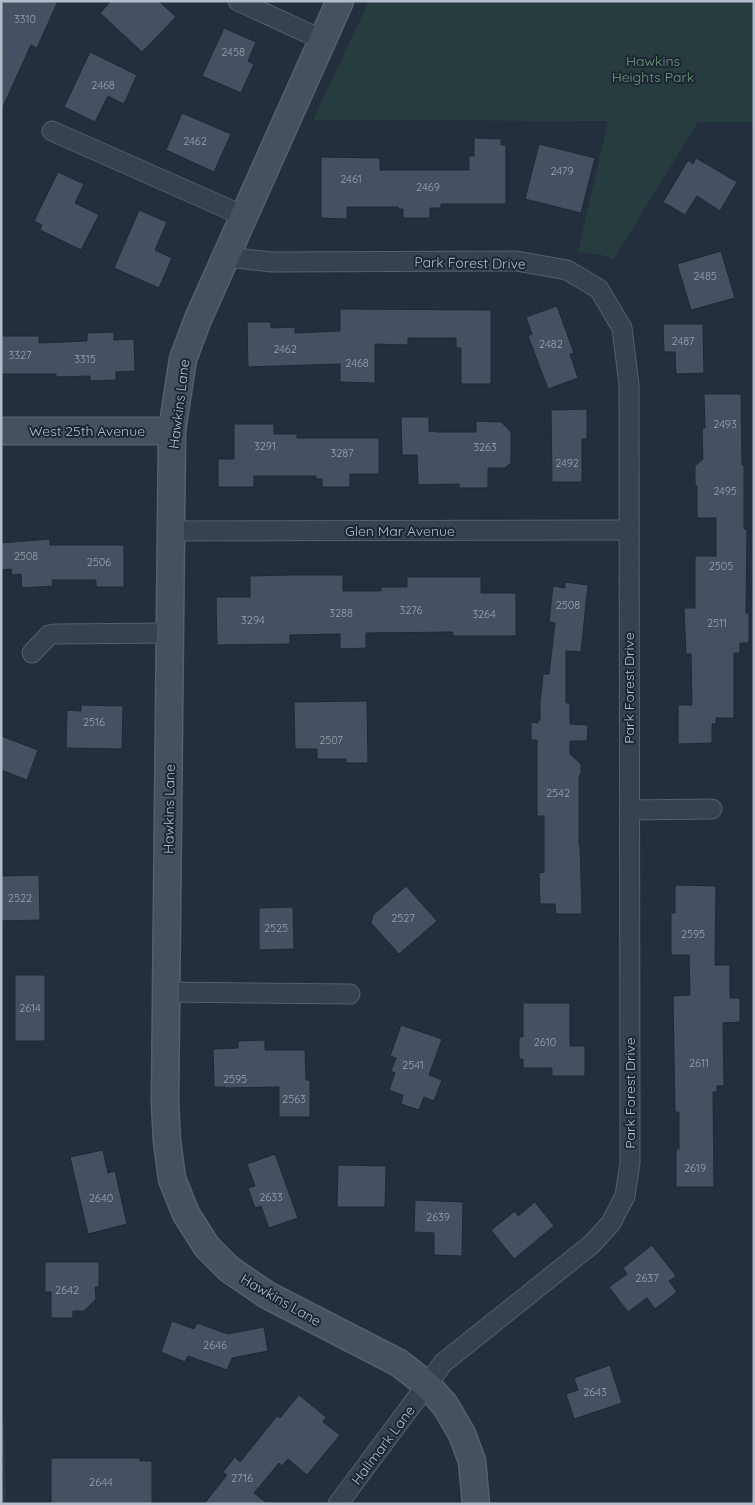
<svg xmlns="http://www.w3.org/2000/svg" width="755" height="1505" font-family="Quicksand,sans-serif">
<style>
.green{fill:#263c3f}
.building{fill:#455162;stroke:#1f2835}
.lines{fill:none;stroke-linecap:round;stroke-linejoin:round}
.street-casing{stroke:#565f6c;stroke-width:21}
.secondary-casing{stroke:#565f6c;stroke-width:29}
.street{stroke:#38414e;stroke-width:19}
.secondary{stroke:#465061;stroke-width:26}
.labels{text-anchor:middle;stroke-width:4;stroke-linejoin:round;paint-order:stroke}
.number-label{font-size:11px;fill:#98a1af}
.park-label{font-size:14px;fill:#6b9a76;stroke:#1d2633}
.street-label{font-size:14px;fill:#b4bcc9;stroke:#1d2633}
</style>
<rect width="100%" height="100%" fill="#242f3e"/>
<g class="green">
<polygon points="369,1 754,1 754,122 698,122 613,260 602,255 578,252 608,121 313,120"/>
<polygon points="4,1423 6,1504 1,1504 1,1424"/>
</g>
<g class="building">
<polygon points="1,1 58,1 37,48 31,45 1,111"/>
<polygon points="111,1 159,1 176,17 142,52 100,13"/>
<polygon points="224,28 256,42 248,61 254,64 241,93 202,76"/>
<polygon points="90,52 137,75 124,104 108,96 95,122 64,107"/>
<polygon points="182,113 231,134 214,172 166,150"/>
<polygon points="474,138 501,139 501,145 506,145 506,204 441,204 441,208 430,208 430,218 403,218 403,209 398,209 398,207 347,207 347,219 321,218 321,157 380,158 380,170 469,170 469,156 474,156"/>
<polygon points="539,144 595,158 581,213 525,199"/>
<polygon points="696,158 737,182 720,211 697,196 685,215 663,202 688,160 693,164"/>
<polygon points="58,172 84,184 75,203 99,215 81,250 40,230 42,225 34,221"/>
<polygon points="139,210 167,222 155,250 172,258 159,288 114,268"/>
<polygon points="721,251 735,298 691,310 677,264"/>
<polygon points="557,306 574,353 570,354 578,378 548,389 528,336 532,334 526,317"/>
<polygon points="340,309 491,310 491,384 461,384 461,348 456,348 456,338 408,338 408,345 375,344 375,383 340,382 340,364 248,367 247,322 271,322 271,328 295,327 295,333 340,331"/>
<polygon points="663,324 703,324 704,373 676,374 675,352 664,352"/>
<polygon points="114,332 114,340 134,339 135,371 116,372 116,380 90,381 90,376 56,377 56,374 1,374 1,336 39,336 39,343 87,341 87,333"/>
<polygon points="704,394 741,394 742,465 744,465 744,529 747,529 746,613 749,613 749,643 740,643 740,653 734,653 734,718 716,718 716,724 712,724 712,743 678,744 678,705 692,705 691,654 686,654 684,608 695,608 695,556 716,556 716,518 697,518 697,486 695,484 695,466 703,459 702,428 705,428"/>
<polygon points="587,409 587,439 582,439 582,482 552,482 551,410"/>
<polygon points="401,417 429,417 429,431 438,432 476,432 476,421 501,422 511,432 511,463 505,468 488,468 488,488 459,488 459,484 418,485 417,455 402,455"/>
<polygon points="234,424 274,424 274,434 297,434 297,438 379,438 379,474 350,474 350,487 322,487 322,479 316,479 316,476 254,476 254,487 218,487 218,459 234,459"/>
<polygon points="50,539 50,545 124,545 124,587 96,587 96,580 52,580 53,586 22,588 21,574 12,575 11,569 1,570 1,543"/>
<polygon points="289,575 343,575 343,591 381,591 381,587 407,587 407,577 481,577 481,593 516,593 516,636 453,636 453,632 366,633 366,648 340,649 340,634 290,635 290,644 217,645 216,597 250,597 250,576"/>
<polygon points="565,582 588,585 581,652 566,651 566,703 570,703 570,724 588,725 587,741 570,741 570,754 581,764 581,773 579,776 579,845 580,845 582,914 556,914 555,904 540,904 539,873 544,872 544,816 537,816 537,740 531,740 531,722 538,723 538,720 540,720 540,703 543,674 549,674 555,623 549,622 553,586 565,588"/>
<polygon points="367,701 368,763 346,763 346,759 317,759 317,749 295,749 294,702"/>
<polygon points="81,705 123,706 122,749 66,748 67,710 81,711"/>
<polygon points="1,736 38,750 27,780 1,770"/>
<polygon points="39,875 40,920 1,921 1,876"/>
<polygon points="675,885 716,886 715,965 730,965 730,998 740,998 740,1022 723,1023 724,1086 717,1086 717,1092 713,1092 714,1187 676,1187 676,1149 679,1149 679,1112 675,1112 673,996 690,995 689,955 671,955 671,913 675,913"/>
<polygon points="406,886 437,921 399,954 371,923 373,915"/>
<polygon points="293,907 294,949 259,950 259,908"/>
<rect x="15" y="975" width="30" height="66"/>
<polygon points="523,1003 570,1003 570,1046 585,1046 585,1076 552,1076 552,1068 523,1068 523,1059 519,1059 519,1037 523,1037"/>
<polygon points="401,1025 442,1039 429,1075 442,1080 434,1101 424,1097 419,1110 401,1104 403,1095 389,1090 395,1073 391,1071 396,1058 390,1056"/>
<polygon points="265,1040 265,1050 305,1050 306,1080 310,1080 310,1117 279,1117 279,1087 225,1088 225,1087 214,1087 213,1049 238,1048 238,1041"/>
<polygon points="103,1150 108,1173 115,1171 127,1224 88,1234 70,1157"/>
<polygon points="275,1154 298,1218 269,1228 261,1206 255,1208 248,1188 255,1186 247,1164"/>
<polygon points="338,1165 386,1166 385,1207 337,1207"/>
<polygon points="415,1200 463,1202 462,1256 434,1255 434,1233 414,1232"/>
<polygon points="535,1202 554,1226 514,1259 491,1230 515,1211 518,1216"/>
<polygon points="652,1245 676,1276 669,1281 677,1292 655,1309 647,1298 628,1312 609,1287 627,1274 623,1268"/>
<polygon points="45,1262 99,1262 99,1287 95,1287 96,1299 84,1311 73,1311 73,1318 51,1318 51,1292 45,1292"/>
<polygon points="172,1321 194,1329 197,1323 228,1334 264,1327 268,1351 232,1358 227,1370 188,1356 185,1362 161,1352"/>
<polygon points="610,1365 622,1403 574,1419 566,1394 578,1390 574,1378"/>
<polygon points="299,1395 326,1417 323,1422 340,1435 307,1475 288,1459 282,1466 279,1463 254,1493 268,1504 204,1504 227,1475 223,1472 235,1457 240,1462 277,1416 280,1418"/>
<polygon points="51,1458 140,1458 140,1461 152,1461 152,1504 51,1504"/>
</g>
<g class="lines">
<defs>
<g id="street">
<polyline points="238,1 323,40"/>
<polyline points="52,131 244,216"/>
<polyline points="226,257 272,262 516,261 567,270 599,289 622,328 629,385 630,1163 625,1196 611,1223 592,1244 443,1363 338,1504"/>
<polyline points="172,531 629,530"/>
<polyline points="32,653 49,635 55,634 170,633"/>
<polyline points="630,810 712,809"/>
<polyline points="166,992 350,994"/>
</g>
<g id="secondary">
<polyline points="340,1 198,319 183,359 172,431 165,1103 167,1141 172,1179 186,1214 207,1247 229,1269 267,1295 399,1363 427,1385 445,1405 462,1434 472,1461 476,1504"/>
<polyline points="1,431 172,431"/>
</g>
</defs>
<use href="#street" class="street-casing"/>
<use href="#secondary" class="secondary-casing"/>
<use href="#street" class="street"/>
<use href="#secondary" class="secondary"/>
</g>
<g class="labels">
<g class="number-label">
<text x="25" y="23">3310</text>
<text x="233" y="56">2458</text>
<text x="103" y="89">2468</text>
<text x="195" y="145">2462</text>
<text x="562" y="175">2479</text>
<text x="351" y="183">2461</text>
<text x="428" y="191">2469</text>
<text x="705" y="280">2485</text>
<text x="683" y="345">2487</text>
<text x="551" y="348">2482</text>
<text x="285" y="353">2462</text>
<text x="20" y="359">3327</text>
<text x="85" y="363">3315</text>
<text x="357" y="367">2468</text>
<text x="725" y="428">2493</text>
<text x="265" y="450">3291</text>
<text x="485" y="451">3263</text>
<text x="342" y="457">3287</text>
<text x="567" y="467">2492</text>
<text x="725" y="495">2495</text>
<text x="26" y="560">2508</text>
<text x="99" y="566">2506</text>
<text x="721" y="570">2505</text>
<text x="568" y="609">2508</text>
<text x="411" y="614">3276</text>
<text x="341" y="617">3288</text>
<text x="484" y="618">3264</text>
<text x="253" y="624">3294</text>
<text x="717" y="627">2511</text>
<text x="94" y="726">2516</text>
<text x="331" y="744">2507</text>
<text x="558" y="797">2542</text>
<text x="20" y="902">2522</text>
<text x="403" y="922">2527</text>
<text x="276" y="932">2525</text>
<text x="693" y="938">2595</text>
<text x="30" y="1012">2614</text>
<text x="545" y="1046">2610</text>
<text x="699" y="1067">2611</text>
<text x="413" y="1069">2541</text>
<text x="235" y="1083">2595</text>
<text x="294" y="1103">2563</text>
<text x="695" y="1172">2619</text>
<text x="271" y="1201">2633</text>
<text x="101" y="1202">2640</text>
<text x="438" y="1221">2639</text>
<text x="647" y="1282">2637</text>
<text x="67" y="1294">2642</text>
<text x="215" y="1349">2646</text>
<text x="595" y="1396">2643</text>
<text x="242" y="1482">2716</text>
<text x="101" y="1486">2644</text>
</g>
<g class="park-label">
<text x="653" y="66">Hawkins<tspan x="653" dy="16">Heights Park</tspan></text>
</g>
<g class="street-label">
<text transform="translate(470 263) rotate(1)" y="5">Park Forest Drive</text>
<text transform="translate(179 404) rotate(-83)" y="5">Hawkins Lane</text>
<text x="87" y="436">West 25th Avenue</text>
<text x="400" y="536">Glen Mar Avenue</text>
<text transform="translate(629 688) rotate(-90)" y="5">Park Forest Drive</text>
<text transform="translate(169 809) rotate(-89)" y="5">Hawkins Lane</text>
<text transform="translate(630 1093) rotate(-90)" y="5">Park Forest Drive</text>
<text transform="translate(281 1300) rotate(30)" y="5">Hawkins Lane</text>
<text transform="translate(383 1445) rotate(-53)" y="5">Hallmark Lane</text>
</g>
</g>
<rect width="755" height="1505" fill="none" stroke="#b4bcc9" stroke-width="5"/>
</svg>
